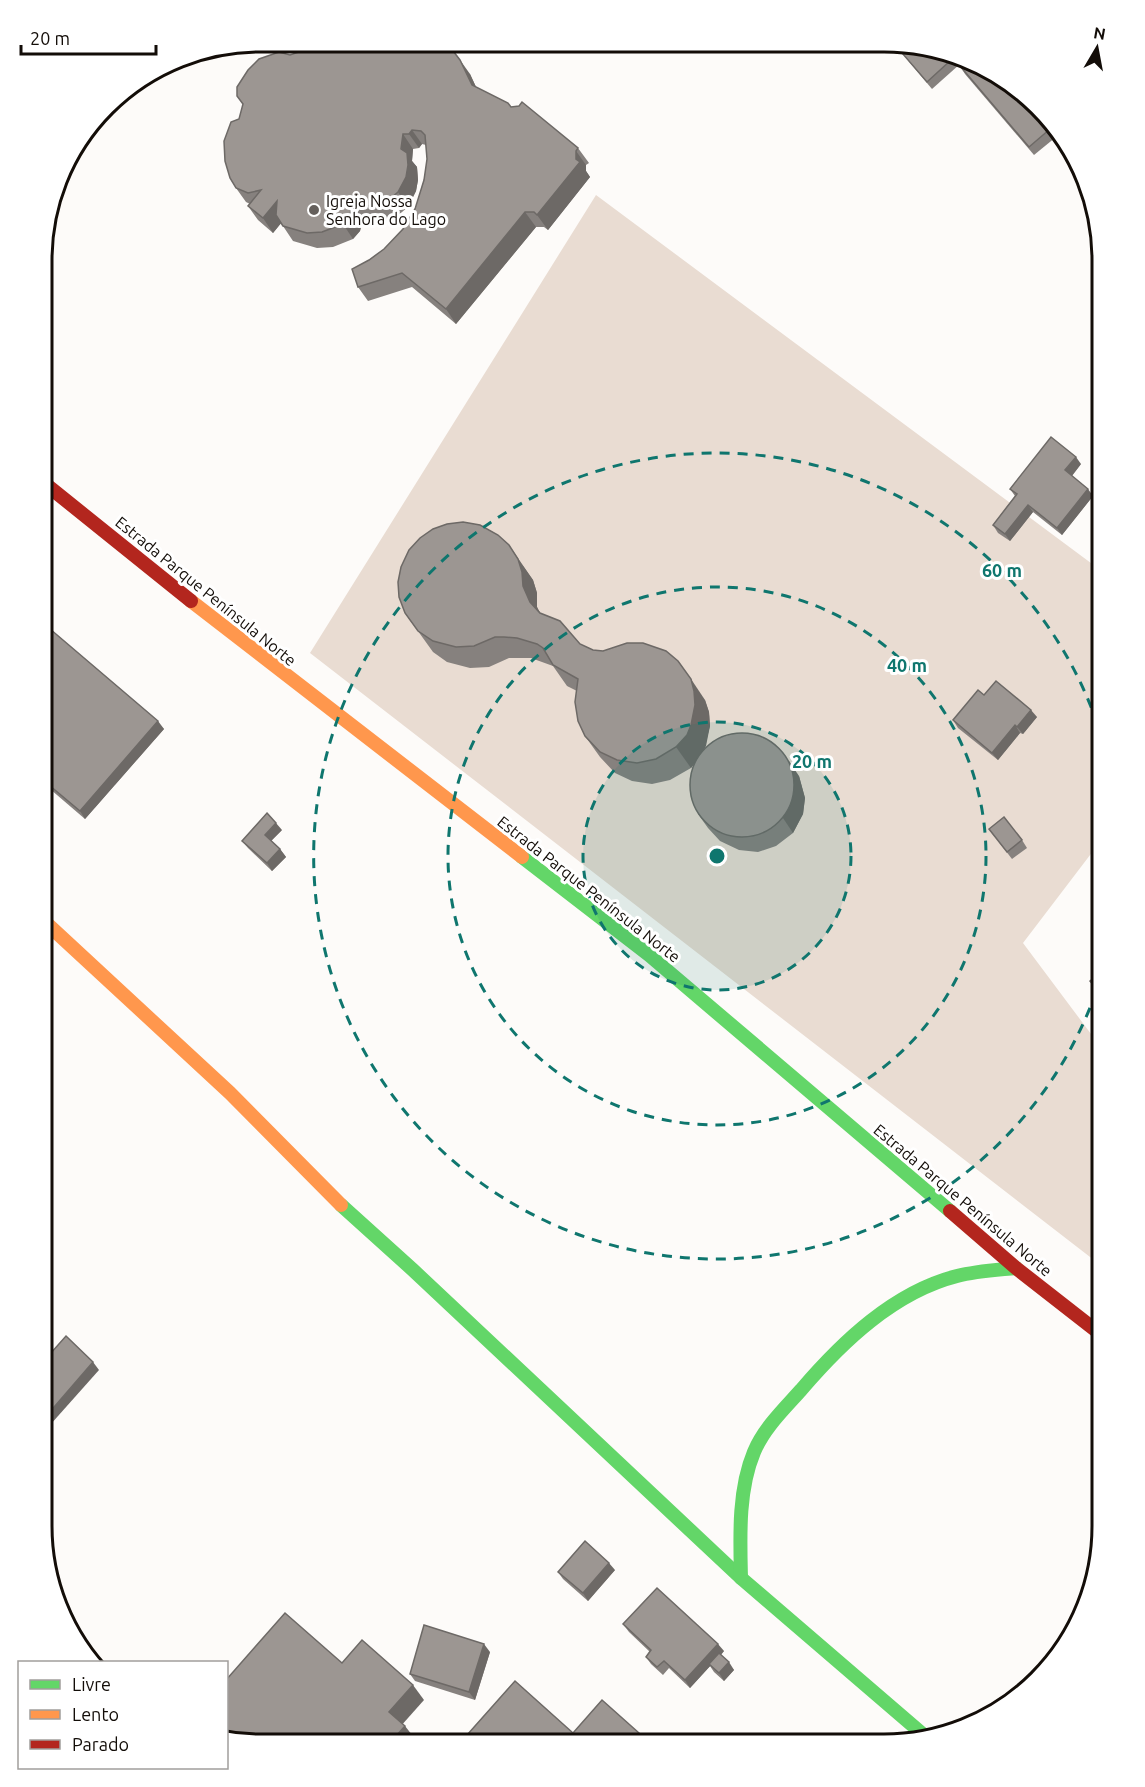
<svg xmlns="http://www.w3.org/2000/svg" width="1145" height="1787" font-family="Ubuntu,sans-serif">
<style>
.grass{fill:#e9dcd2}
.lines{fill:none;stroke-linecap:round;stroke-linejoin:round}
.fast{stroke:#63d668;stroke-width:14}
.slow{stroke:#ff974d;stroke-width:14}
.jam{stroke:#b3261e;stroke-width:14}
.wall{fill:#86817e}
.shaded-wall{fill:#6d6966}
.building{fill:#9c9692;stroke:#6d6966;stroke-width:1.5}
.ring{fill:none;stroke:#0f766e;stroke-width:3;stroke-dasharray:10 8}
.poi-dot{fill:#65605c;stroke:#fff;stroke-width:2}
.labels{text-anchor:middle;stroke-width:6;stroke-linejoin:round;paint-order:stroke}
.poi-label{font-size:16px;fill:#130d08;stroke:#fff;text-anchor:start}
.street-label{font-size:16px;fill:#130d08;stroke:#fff}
.rim{fill:none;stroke:#130d08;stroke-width:3}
.centre{fill:#0f766e;stroke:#fff;stroke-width:3}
.ring-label{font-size:18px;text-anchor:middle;font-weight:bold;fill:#0f766e;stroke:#fff;stroke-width:6;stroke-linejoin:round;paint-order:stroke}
</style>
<rect width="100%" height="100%" fill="#fdfbf9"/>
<polygon class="grass" points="596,195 1103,572 1103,838 1023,943 1103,1050 1103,1267 310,653"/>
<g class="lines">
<g class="fast">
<polyline points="522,857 649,955 950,1211"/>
<polyline points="341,1205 413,1270 741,1578 926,1737"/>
<path d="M 741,1578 C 740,1537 738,1490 754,1452 C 764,1428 784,1409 801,1390 C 842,1342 894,1292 957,1276 C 976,1271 996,1270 1016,1268"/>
</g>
<g class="slow">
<polyline points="191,601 522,857"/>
<polyline points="43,920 230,1093 341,1205"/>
</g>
<g class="jam">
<polyline points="43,482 191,601"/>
<polyline points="950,1211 1016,1268 1103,1336"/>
</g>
</g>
<g class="wall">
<polygon points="913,44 960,64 932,89 896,46"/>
<polygon points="302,51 470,74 476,87 511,107 578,148 589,163 586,165 586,171 590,177 548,230 544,227 536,227 456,324 412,287 368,301 358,287 369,260 384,249 403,229 415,209 424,180 427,159 426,145 422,144 419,148 413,149 412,161 417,167 418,180 416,191 408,207 390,222 380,221 374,217 362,223 360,231 353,239 333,247 317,248 293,241 281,223 273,233 258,220 248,206 250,204 246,202 236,188 239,119 290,55"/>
<polygon points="960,66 1018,87 1056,137 1034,155 965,74"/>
<polygon points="1081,464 1072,476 1093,496 1062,535 1033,512 1010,541 998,533 993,525 1015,496 1010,489"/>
<polygon points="523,566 533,580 537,593 537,607 540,613 580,644 705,700 709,712 710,726 704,749 799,776 805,798 803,814 793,833 776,846 758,852 739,850 720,841 708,828 698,814 696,762 691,768 670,780 652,784 632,781 615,773 600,757 585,736 577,691 567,686 553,666 531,658 509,658 489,667 470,668 447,662 433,652 405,613"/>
<polygon points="43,623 164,729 85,819 43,783"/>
<polygon points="984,695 1037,717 1023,734 1020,733 998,760 958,728 953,720"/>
<polygon points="989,829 1022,840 1027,848 1012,859"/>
<polygon points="282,830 271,841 280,849 286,857 272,871 248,848 242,841"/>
<polygon points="615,1570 588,1601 563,1579 558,1572"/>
<polygon points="623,1624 724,1651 721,1655 734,1670 724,1681 714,1672 710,1666 690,1688 669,1668 663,1675 651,1664 646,1657 650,1652 629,1632"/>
<polygon points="490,1652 475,1700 415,1681 410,1674"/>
</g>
<g class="shaded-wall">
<polygon points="460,60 470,74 482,100 472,85"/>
<polygon points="412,130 422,144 419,148 409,134"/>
<polygon points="403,134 413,149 412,161 417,167 418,180 416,191 408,207 398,192"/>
<polygon points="576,151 586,165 586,171 590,177 548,230 537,215 576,159"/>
<polygon points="277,201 287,216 273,233 263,218"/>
<polygon points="351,208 362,223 360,231 353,239 343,224"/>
<polygon points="525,212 536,227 456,324 446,309"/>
<polygon points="1076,457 1081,464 1070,478 1065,470"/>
<polygon points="1088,489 1093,496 1062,535 1057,528"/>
<polygon points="1028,505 1033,512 1010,541 1005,534"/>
<polygon points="509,545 533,580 537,593 537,607 545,623 530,602 523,586"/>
<polygon points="691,679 705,700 709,712 710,726 706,746 701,755 691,768 676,747"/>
<polygon points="1031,710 1037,717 1023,734 1017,727"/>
<polygon points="158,721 164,729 85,819 80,811"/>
<polygon points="1015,725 1020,733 998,760 992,753"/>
<polygon points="789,761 799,776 805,798 803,814 793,833 783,818"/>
<polygon points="276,823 282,830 270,842 265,835"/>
<polygon points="280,849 286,857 272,871 267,863"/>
<polygon points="93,1362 99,1370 42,1434 42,1421"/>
<polygon points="609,1563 615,1570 588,1601 583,1593"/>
<polygon points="484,1644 490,1652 475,1700 469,1692"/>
<polygon points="718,1644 724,1651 690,1688 685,1680"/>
<polygon points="729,1662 734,1670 724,1681 719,1673"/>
<polygon points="413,1685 424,1700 400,1727 389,1712"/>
<polygon points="405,1726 416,1740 413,1744 401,1744 396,1736"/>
<polygon points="639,1733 644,1741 641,1744 629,1744"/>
</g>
<g class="building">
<polygon points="308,42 447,43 460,60 472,85 508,103 511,107 519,106 522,102 578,148 576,151 576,159 580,162 537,215 534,212 525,212 446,309 402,273 358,287 352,269 369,260 384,249 403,229 415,209 424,180 427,159 425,135 421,131 412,130 409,134 403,134 401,149 407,153 408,165 406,177 398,192 380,207 369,206 363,202 351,208 350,217 343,224 322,232 307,233 283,226 276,215 277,201 263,218 248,206 261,190 248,193 236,188 230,178 225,161 224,141 231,122 239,119 243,104 237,96 237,87 248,70 259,59 279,52 290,55 302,51 306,43"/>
<polygon points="899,44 913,44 951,60 927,82 896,46"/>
<polygon points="962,64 1018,87 1050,129 1029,147 960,66"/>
<polygon points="1103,281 1103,300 1093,289"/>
<polygon points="1051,437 1076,457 1065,470 1088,489 1057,528 1028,505 1005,534 993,525 1017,494 1010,489"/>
<polygon points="463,522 480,525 498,535 509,545 518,559 522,572 523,586 530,602 540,613 560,621 580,644 593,650 603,651 627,643 643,643 666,651 678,661 691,679 694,691 695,705 691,725 687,735 676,747 656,759 637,763 617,760 600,752 585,736 578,721 575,702 578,679 553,665 543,648 537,644 517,638 504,637 495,637 474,646 456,647 433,641 418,631 405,613 399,597 398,582 401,567 409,550 420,538 433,529 447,524"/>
<polygon points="43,623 158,721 80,811 43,780"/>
<polygon points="996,681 1031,710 1017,727 1015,725 992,753 953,720 978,690 984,695"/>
<circle cx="742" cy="785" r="52"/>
<polygon points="267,813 276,823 265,835 280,849 267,863 242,841"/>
<polygon points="1004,817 1022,840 1007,852 989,829"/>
<polygon points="1103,970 1103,996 1090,981"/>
<polygon points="66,1336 93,1362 42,1421 42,1363"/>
<polygon points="585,1541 609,1563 583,1593 558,1572"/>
<polygon points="657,1588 718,1644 685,1680 664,1661 657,1667 646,1657 651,1650 623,1624"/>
<polygon points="285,1613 342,1663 362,1640 413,1685 389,1712 405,1726 396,1736 405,1743 404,1744 233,1743 226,1738 226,1680"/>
<polygon points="424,1625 484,1644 469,1692 410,1674"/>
<polygon points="719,1653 729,1662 719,1673 709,1664"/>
<polygon points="515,1681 573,1733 602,1700 639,1733 629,1744 459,1744"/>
</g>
<circle cx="717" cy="856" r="134" fill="#0f766e" fill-opacity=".12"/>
<g class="ring">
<circle cx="717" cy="856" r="134"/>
<circle cx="717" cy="856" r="269"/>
<path d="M1102 974A403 403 0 1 1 1102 738"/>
</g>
<circle class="poi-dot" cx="314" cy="210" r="6"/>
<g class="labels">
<g class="poi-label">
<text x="326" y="207">Igreja Nossa<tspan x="326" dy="18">Senhora do Lago</tspan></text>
</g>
<g class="street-label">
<text transform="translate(206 591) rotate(39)" y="6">Estrada Parque Península Norte</text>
<text transform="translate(589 889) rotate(38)" y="6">Estrada Parque Península Norte</text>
<text transform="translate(963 1200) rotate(40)" y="6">Estrada Parque Península Norte</text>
</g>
</g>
<path d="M0 0H1145V1787H0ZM260 52H884A208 208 0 0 1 1092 260V1526A208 208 0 0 1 884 1734H260A208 208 0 0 1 52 1526V260A208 208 0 0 1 260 52Z" fill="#fff" fill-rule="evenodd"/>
<path class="rim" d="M260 52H884A208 208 0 0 1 1092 260V1526A208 208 0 0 1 884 1734H260A208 208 0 0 1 52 1526V260A208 208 0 0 1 260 52Z"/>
<circle cx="717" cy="856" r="9" class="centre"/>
<g class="ring-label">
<text x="1002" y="577">60 m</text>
<text x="907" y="672">40 m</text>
<text x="812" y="768">20 m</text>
</g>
<rect x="18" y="1661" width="210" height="108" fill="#ffffff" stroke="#a19e9c" stroke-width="1.5"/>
<rect x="30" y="1680" width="30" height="9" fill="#63d668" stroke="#a19e9c" stroke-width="1.5"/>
<text x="72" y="1691" font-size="18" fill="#130d08">Livre</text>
<rect x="30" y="1710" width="30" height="9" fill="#ff974d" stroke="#a19e9c" stroke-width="1.5"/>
<text x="72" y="1721" font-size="18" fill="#130d08">Lento</text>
<rect x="30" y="1740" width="30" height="9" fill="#b3261e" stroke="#a19e9c" stroke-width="1.5"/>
<text x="72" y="1751" font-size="18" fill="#130d08">Parado</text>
<g transform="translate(1097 48) rotate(10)" stroke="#ffffff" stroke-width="4.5" paint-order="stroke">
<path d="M0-4.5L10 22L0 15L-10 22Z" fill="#130d08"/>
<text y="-9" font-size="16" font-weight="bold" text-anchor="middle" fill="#130d08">N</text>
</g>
<path d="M21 45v9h135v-9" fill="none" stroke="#130d08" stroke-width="3"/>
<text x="30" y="45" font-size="18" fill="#130d08" stroke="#ffffff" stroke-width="4.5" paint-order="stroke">20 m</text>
</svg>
